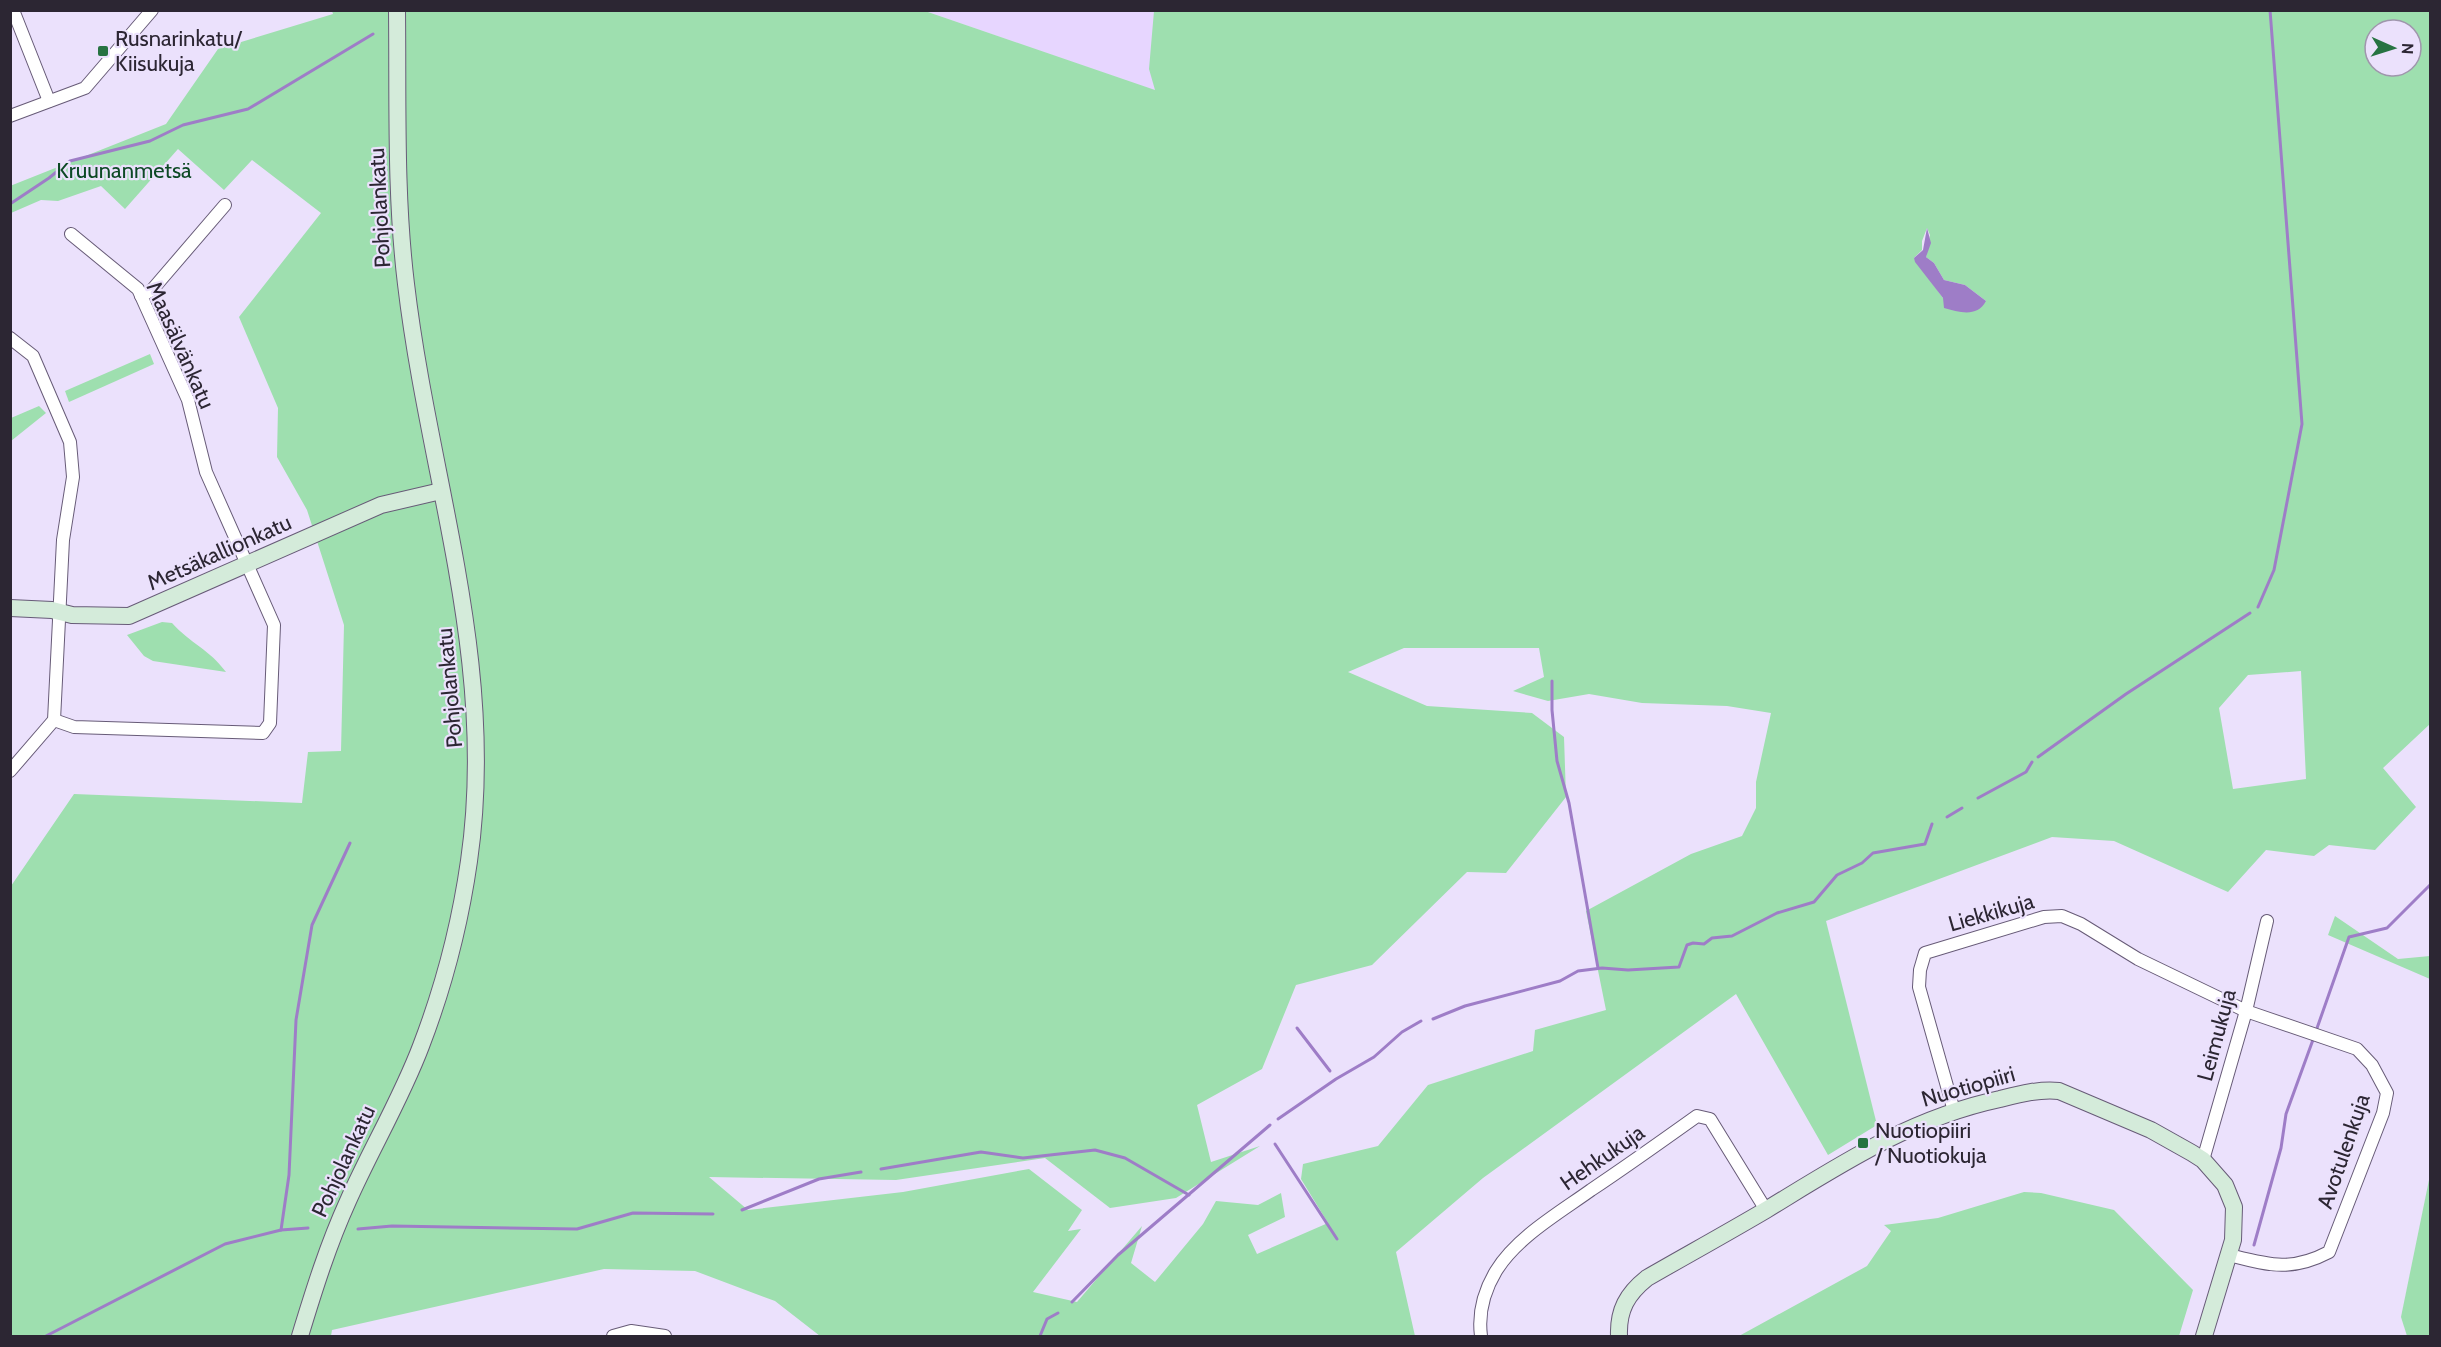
<svg xmlns="http://www.w3.org/2000/svg" width="2441" height="1347" font-family="Cabin,sans-serif">
<style>
.built{fill:#e7d6ff}
.green{fill:#9edfaf;fill-rule:evenodd}
.water{fill:#9e7dc7}
.lines{fill:none;stroke-linecap:round;stroke-linejoin:round}
.stream{stroke:#9e7dc7;stroke-width:3}
.street-casing{stroke:#675b77;stroke-width:14}
.secondary-casing{stroke:#675b77;stroke-width:18}
.street{stroke:#fff;stroke-width:12}
.secondary{stroke:#d4ebda;stroke-width:16}
.poi-dot{fill:#277342;stroke:#ebe1fc;stroke-width:2}
.labels{text-anchor:middle;stroke-width:4.5;stroke-linejoin:round;paint-order:stroke}
.poi-label{font-size:22px;fill:#2c2633;stroke:#ebe1fc;text-anchor:start}
.park-label{font-size:22px;fill:#0d4925;stroke:#ebe1fc}
.street-label{font-size:22px;fill:#2c2633;stroke:#ebe1fc}
</style>
<rect width="100%" height="100%" fill="#ebe1fc"/>
<polygon class="built" points="925,11 1257,11 1183,100"/>
<g class="green">
<path d="M 332,11 L 925,11 L 1155,90 L 1149,69 L 1154,11 L 2430,11 L 2430,724 L 2383,768 L 2416,807 L 2375,850 L 2329,845 L 2314,856 L 2266,850 L 2228,892 L 2114,841 L 2052,837 L 1826,921 L 1877,1125 L 1828,1155 L 1736,994 L 1483,1178 L 1396,1252 L 1415,1336 L 820,1336 L 775,1301 L 695,1271 L 604,1269 L 332,1330 L 331,1336 L 11,1336 L 11,886 L 74,794 L 302,803 L 308,752 L 341,751 L 344,625 L 307,510 L 277,457 L 278,408 L 239,317 L 321,213 L 252,160 L 224,190 L 178,149 L 125,209 L 101,186 L 58,201 L 41,200 L 11,213 L 10,186 L 166,124 L 218,49 L 333,14 ZM 2375,30 L 2411,30 L 2411,66 L 2375,66 ZM 1927,228 L 1930,235 L 1926,257 L 1934,263 L 1944,280 L 1965,285 L 1986,301 L 1943,298 L 1914,258 L 1922,250 L 1922,241 ZM 1404,648 L 1539,648 L 1544,677 L 1513,691 L 1548,701 L 1589,694 L 1642,703 L 1727,706 L 1771,713 L 1756,782 L 1756,808 L 1742,836 L 1691,854 L 1586,911 L 1606,1010 L 1535,1030 L 1533,1051 L 1428,1085 L 1378,1146 L 1303,1164 L 1301,1179 L 1328,1223 L 1257,1254 L 1248,1235 L 1285,1217 L 1281,1193 L 1258,1205 L 1216,1201 L 1203,1224 L 1155,1282 L 1131,1263 L 1142,1226 L 1077,1302 L 1033,1292 L 1081,1229 L 1068,1231 L 1082,1210 L 1029,1169 L 903,1192 L 748,1210 L 709,1177 L 896,1180 L 1045,1158 L 1110,1208 L 1176,1198 L 1260,1146 L 1211,1162 L 1197,1105 L 1262,1069 L 1296,985 L 1372,965 L 1467,872 L 1506,873 L 1566,797 L 1564,737 L 1532,713 L 1427,706 L 1348,672 ZM 2301,671 L 2306,779 L 2233,789 L 2219,708 L 2248,675 Z"/>
<polygon points="150,354 154,364 69,402 65,391"/>
<polygon points="39,406 46,413 11,441 11,418"/>
<path d="M 162,622 L 172,623 C 191,644 209,649 226,672 L 153,661 L 144,656 L 127,635 Z"/>
<polygon points="2335,916 2398,959 2430,956 2430,979 2328,935"/>
<polygon points="2430,1175 2430,1336 2407,1336 2401,1317"/>
<polygon points="2024,1192 2041,1193 2114,1210 2193,1290 2179,1336 1739,1336 1867,1266 1891,1231 1884,1225 1938,1218"/>
</g>
<path class="water" d="M 1927,228 L 1931,243 L 1926,257 L 1934,263 L 1944,280 L 1965,285 L 1986,301 C 1977,318 1959,312 1944,308 L 1943,298 L 1915,262 L 1914,258 L 1923,250 Z"/>
<g class="lines">
<g class="stream">
<polyline points="10,204 49,178 70,161 150,141 183,125 248,109 373,34"/>
<polyline points="2258,607 2274,570 2302,424 2270,10"/>
<polyline points="1552,681 1552,710 1557,761 1569,803 1598,968"/>
<polyline points="2038,757 2126,694 2250,613"/>
<polyline points="1978,798 2026,772 2032,762"/>
<polyline points="1947,817 1962,808"/>
<polyline points="1433,1019 1465,1006 1560,981 1578,971 1602,968 1628,970 1679,967 1687,945 1693,943 1704,944 1712,938 1732,936 1777,913 1814,902 1837,875 1862,863 1873,853 1925,844 1932,824"/>
<polyline points="1297,1028 1330,1071"/>
<polyline points="2316,1031 2349,937 2387,928 2430,885"/>
<polyline points="1278,1119 1336,1079 1374,1057 1402,1032 1421,1021"/>
<polyline points="1275,1144 1337,1239"/>
<polyline points="881,1169 981,1152 1023,1158 1095,1150 1125,1158 1189,1195"/>
<polyline points="742,1210 819,1179 861,1172"/>
<polyline points="358,1229 392,1226 577,1229 633,1213 713,1214"/>
<polyline points="281,1230 289,1175 296,1020 312,925 350,843"/>
<polyline points="2254,1245 2281,1148 2286,1114 2314,1037"/>
<polyline points="1072,1302 1118,1255 1270,1125"/>
<polyline points="46,1336 225,1244 281,1230 308,1228"/>
<polyline points="1040,1336 1047,1319 1058,1313"/>
</g>
<defs>
<g id="street">
<polyline points="13,10 49,101"/>
<polyline points="10,116 85,88 152,10"/>
<polyline points="141,296 152,290 225,205"/>
<polyline points="10,338 33,356 70,442 73,477 63,540 54,720 10,771"/>
<polyline points="54,720 74,727 263,733 270,723 274,625 206,472 188,400 138,289 71,234"/>
<path d="M 1954,1111 L 1919,987 L 1920,970 L 1925,953 L 2044,917 L 2062,916 L 2081,924 L 2138,959 L 2246,1011 L 2357,1049 L 2372,1065 L 2387,1093 L 2383,1113 L 2329,1252 C 2291,1272 2269,1265 2229,1255"/>
<polyline points="2203,1160 2246,1011 2267,921"/>
<polyline points="613,1336 631,1331 665,1336"/>
<path d="M 1481,1336 C 1478,1313 1484,1291 1496,1271 C 1517,1237 1559,1213 1591,1190 C 1627,1166 1662,1141 1697,1116 L 1710,1119 L 1766,1210"/>
</g>
<g id="secondary">
<polyline points="10,608 52,610 72,615 129,616 381,505 441,491"/>
<path d="M 300,1336 C 314,1290 328,1245 348,1201 C 371,1149 401,1099 421,1046 C 444,986 460,924 469,861 C 498,661 429,479 406,284 C 395,194 398,102 397,10"/>
<path d="M 1619,1336 C 1618,1310 1627,1294 1647,1278 C 1687,1255 1727,1233 1766,1210 C 1843,1163 1911,1118 2000,1099 C 2020,1094 2039,1089 2059,1091 L 2151,1130 L 2192,1153 L 2203,1160 L 2225,1185 L 2234,1207 L 2233,1240 L 2204,1336"/>
</g>
</defs>
<use href="#street" class="street-casing"/>
<use href="#secondary" class="secondary-casing"/>
<use href="#street" class="street"/>
<use href="#secondary" class="secondary"/>
</g>
<g class="poi-dot">
<rect x="97" y="45" width="12" height="12" rx="3"/>
<rect x="1857" y="1137" width="12" height="12" rx="3"/>
</g>
<g class="labels">
<g class="poi-label">
<text x="115" y="46">Rusnarinkatu/<tspan x="115" dy="25">Kiisukuja</tspan></text>
<text x="1875" y="1138">Nuotiopiiri<tspan x="1875" dy="25">/ Nuotiokuja</tspan></text>
</g>
<g class="park-label">
<text x="124" y="178">Kruunanmetsä</text>
</g>
<g class="street-label">
<text transform="translate(379 208) rotate(-93)" y="8">Pohjolankatu</text>
<text transform="translate(181 345) rotate(66)" y="8">Maasälvänkatu</text>
<text transform="translate(219 552) rotate(-24)" y="8">Metsäkallionkatu</text>
<text transform="translate(449 688) rotate(-95)" y="8">Pohjolankatu</text>
<text transform="translate(1991 912) rotate(-16)" y="8">Liekkikuja</text>
<text transform="translate(2216 1035) rotate(-75)" y="8">Leimukuja</text>
<text transform="translate(1968 1086) rotate(-16)" y="8">Nuotiopiiri</text>
<text transform="translate(2343 1151) rotate(-71)" y="8">Avotulenkuja</text>
<text transform="translate(1602 1157) rotate(-35)" y="8">Hehkukuja</text>
<text transform="translate(343 1161) rotate(-65)" y="8">Pohjolankatu</text>
</g>
</g>
<rect width="2441" height="1347" fill="none" stroke="#2c2633" stroke-width="24"/>
<g transform="translate(2393 48) rotate(93)"><circle r="28" fill="#ebe1fc" stroke="#9f96ac" stroke-width="1.5"/>
<path d="M0-4.5L10 22L0 15L-10 22Z" fill="#277342"/>
<text y="-9" font-size="16" font-weight="bold" text-anchor="middle" fill="#2c2633">N</text>
</g>
</svg>
